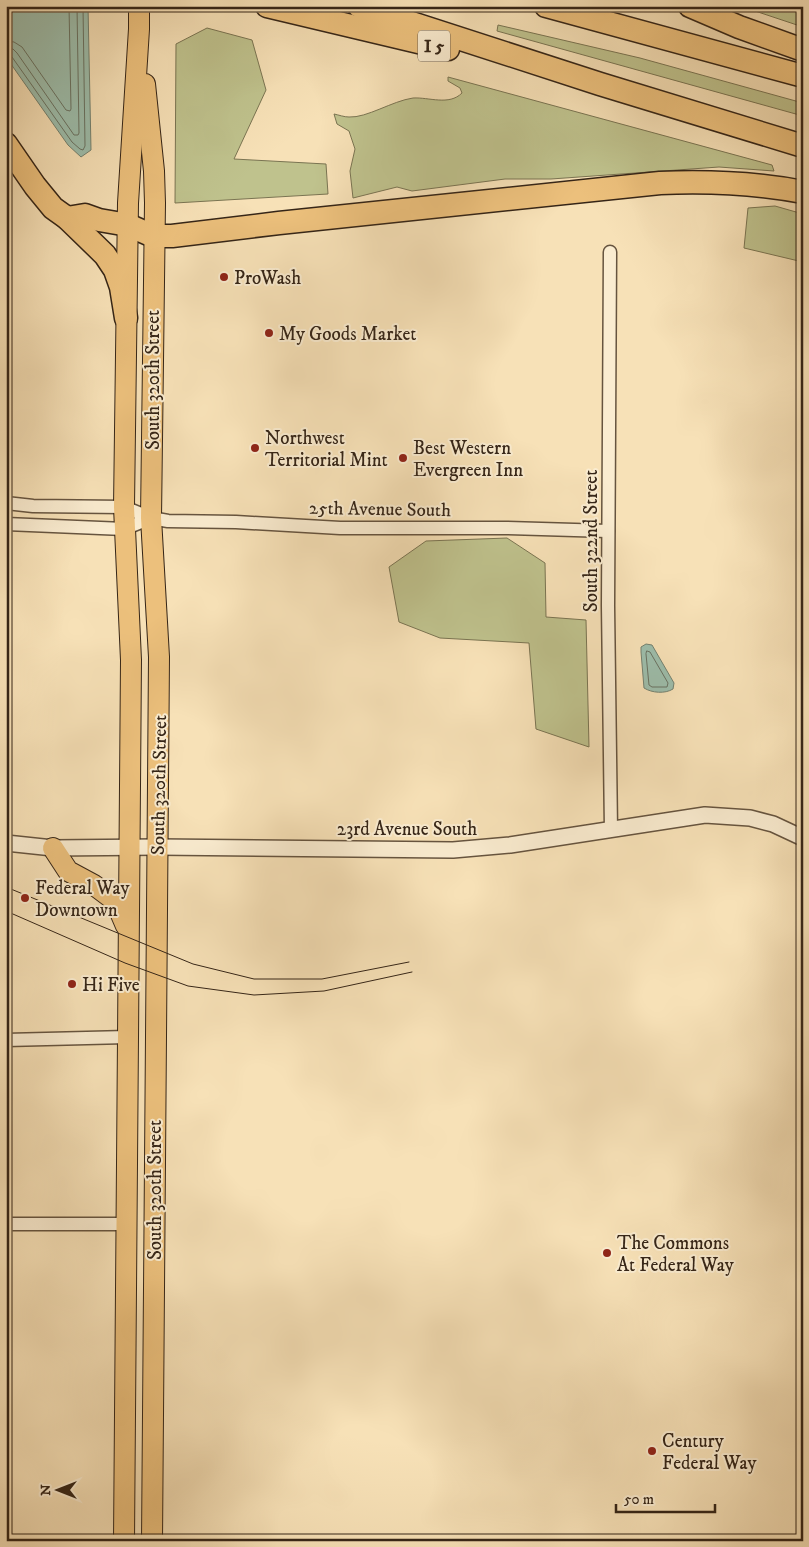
<svg xmlns="http://www.w3.org/2000/svg" width="809" height="1547" font-family="'IM FELL DW Pica',serif">
<style>
.green{fill:#bfc28d;stroke:#7a7452}
.water{fill:#9dbeac;stroke:#738170}
.lines{fill:none;stroke-linecap:round;stroke-linejoin:round}
.shore{stroke:#697262;stroke-width:1}
.minor-casing{stroke:#66543f;stroke-width:15}
.tertiary-casing{stroke:#66543f;stroke-width:18}
.primary-casing{stroke:#352517;stroke-width:22}
.motorway-casing{stroke:#352517;stroke-width:25}
.minor{stroke:#faecd0;stroke-width:12}
.tertiary{stroke:#faecd0;stroke-width:15}
.primary{stroke:#ecc07c;stroke-width:20}
.motorway{stroke:#ecc07c;stroke-width:22}
.tram{stroke:#352517;stroke-width:1}
.poi-dot{fill:#8f2418;stroke:#faecd0;stroke-width:2}
.labels{text-anchor:middle;stroke-width:4;stroke-linejoin:round;paint-order:stroke}
.shield{fill:#faecd0;stroke:#70614e;stroke-width:1}
.shield-label{font-size:18px;font-weight:bold;fill:#352517}
.poi-label{font-size:19px;fill:#352517;stroke:#faecd0;text-anchor:start}
.street-label{font-size:19px;fill:#352517;stroke:#faecd0}
</style>
<rect width="100%" height="100%" fill="#f7e1b7"/>
<filter id="stains"><feTurbulence type="fractalNoise" baseFrequency=".004" numOctaves="4"/><feColorMatrix values="0 0 0 0 .2 0 0 0 0 .09 0 0 0 0 .02 0 0 0 .5 -.17"/></filter>
<radialGradient id="worn" r=".72"><stop offset=".6" stop-color="#630" stop-opacity="0"/><stop offset="1" stop-color="#630" stop-opacity=".3"/></radialGradient>
<g class="green">
<polygon points="740,6 803,6 803,27"/>
<polygon points="498,25 640,58 803,103 803,116 497,31"/>
<polygon points="207,28 252,40 266,90 234,159 326,164 328,194 175,203 176,44"/>
<path d="M 448,77 L 772,165 L 774,171 L 719,167 L 551,179 L 505,179 L 412,191 L 397,187 L 353,198 L 350,171 L 355,149 L 349,131 L 337,124 L 334,114 C 339,115 344,117 349,117 C 367,118 392,101 413,98 C 429,97 449,106 462,93 L 460,88 L 448,81 Z"/>
<polygon points="775,206 803,214 803,262 744,248 748,208"/>
<polygon points="507,538 545,563 546,617 586,620 589,747 536,729 529,643 440,638 399,622 389,567 426,541"/>
</g>
<g class="water">
<polygon points="6,6 88,6 91,150 81,157 68,145 6,57"/>
<path d="M 646,644 L 652,645 L 674,683 L 673,689 C 665,694 652,693 644,688 L 641,652 L 641,647 Z"/>
</g>
<g class="lines">
<g class="shore">
<polyline points="6,41 14,42 22,47 66,110 70,111 71,109 69,6"/>
<polyline points="6,48 13,49 17,53 74,135 78,135 79,133 77,6"/>
<polyline points="6,55 12,57 72,142 80,149 83,150 85,146 83,6"/>
<polygon points="647,651 650,652 668,683 667,687 652,687 649,685 646,654"/>
</g>
<defs>
<g id="minor">
<polyline points="610,252 608,606 611,830"/>
<polyline points="6,503 33,506 124,507 151,518 168,521 236,522 340,528 507,528 608,531"/>
<polyline points="6,524 124,529 151,518"/>
<polyline points="6,1040 127,1037"/>
<polyline points="6,1224 126,1224"/>
</g>
<polyline id="tertiary" points="6,843 53,848 158,847 453,850 510,845 705,815 750,818 773,824 803,838"/>
<g id="primary">
<polyline points="145,84 154,171 155,203 151,518 159,657 152,1541"/>
<polyline points="53,848 68,871 94,885 110,897 117,905 126,926"/>
<polyline points="124,1541 131,660 124,507 128,203 139,29 139,6"/>
</g>
<g id="motorway">
<polyline points="267,6 448,49"/>
<polyline points="359,6 600,84 803,146"/>
<polyline points="546,6 803,76"/>
<polyline points="690,6 739,27 803,50"/>
<polyline points="6,144 35,186 53,208 67,218 105,255 115,270 121,287 126,318"/>
<path d="M 67,218 L 85,215 L 99,220 L 128,225 L 153,236 L 172,236 L 279,223 L 660,183 C 708,181 756,183 803,192"/>
</g>
</defs>
<use href="#minor" class="minor-casing"/>
<use href="#tertiary" class="tertiary-casing"/>
<use href="#primary" class="primary-casing"/>
<use href="#motorway" class="motorway-casing"/>
<use href="#minor" class="minor"/>
<use href="#tertiary" class="tertiary"/>
<use href="#primary" class="primary"/>
<use href="#motorway" class="motorway"/>
<g class="tram">
<polyline points="6,887 193,964 254,979 322,979 409,962"/>
<polyline points="6,911 125,963 188,986 254,995 324,991 412,972"/>
</g>
</g>
<g class="poi-dot">
<circle cx="224" cy="277" r="5"/>
<circle cx="269" cy="333" r="5"/>
<circle cx="255" cy="448" r="5"/>
<circle cx="403" cy="458" r="5"/>
<circle cx="25" cy="898" r="5"/>
<circle cx="72" cy="984" r="5"/>
<circle cx="607" cy="1253" r="5"/>
<circle cx="652" cy="1451" r="5"/>
</g>
<g class="labels">
<rect class="shield" x="418" y="30.5" width="32" height="31" rx="4"/>
<g class="shield-label">
<text x="434" y="52">I 5</text>
</g>
<g class="poi-label">
<text x="234" y="284">ProWash</text>
<text x="279" y="340">My Goods Market</text>
<text x="265" y="444">Northwest<tspan x="265" dy="22">Territorial Mint</tspan></text>
<text x="413" y="454">Best Western<tspan x="413" dy="22">Evergreen Inn</tspan></text>
<text x="35" y="894">Federal Way<tspan x="35" dy="22">Downtown</tspan></text>
<text x="82" y="991">Hi Five</text>
<text x="617" y="1249">The Commons<tspan x="617" dy="22">At Federal Way</tspan></text>
<text x="662" y="1447">Century<tspan x="662" dy="22">Federal Way</tspan></text>
</g>
<g class="street-label">
<text transform="translate(152 380) rotate(-90)" y="7">South 320th Street</text>
<text transform="translate(380 508) rotate(1)" y="7">25th Avenue South</text>
<text transform="translate(590 541) rotate(-90)" y="7">South 322nd Street</text>
<text transform="translate(158 785) rotate(-89)" y="7">South 320th Street</text>
<text x="407" y="835">23rd Avenue South</text>
<text transform="translate(154 1190) rotate(-90)" y="7">South 320th Street</text>
</g>
</g>
<rect width="809" height="1547" fill="none" stroke="#f7e1b7" stroke-width="25"/>
<rect x="8" y="8" width="794" height="1532" fill="none" stroke="#352517" stroke-width="2.5"/>
<rect x="12" y="12" width="784" height="1522" fill="none" stroke="#352517"/>
<g transform="translate(58 1490) rotate(270)" stroke="#faecd0" stroke-width="4" paint-order="stroke">
<path d="M0-4L9 19L0 12L-9 19Z" fill="#352517"/>
<text y="-8" font-size="14" font-weight="bold" text-anchor="middle" fill="#352517">N</text>
</g>
<path d="M616 1504v8h99v-8" fill="none" stroke="#352517" stroke-width="2.5"/>
<text x="624" y="1504" font-size="15" fill="#352517" stroke="#faecd0" stroke-width="4" paint-order="stroke">50 m</text>
<rect width="100%" height="100%" filter="url(#stains)"/>
<rect width="100%" height="100%" fill="url(#worn)"/>
</svg>
